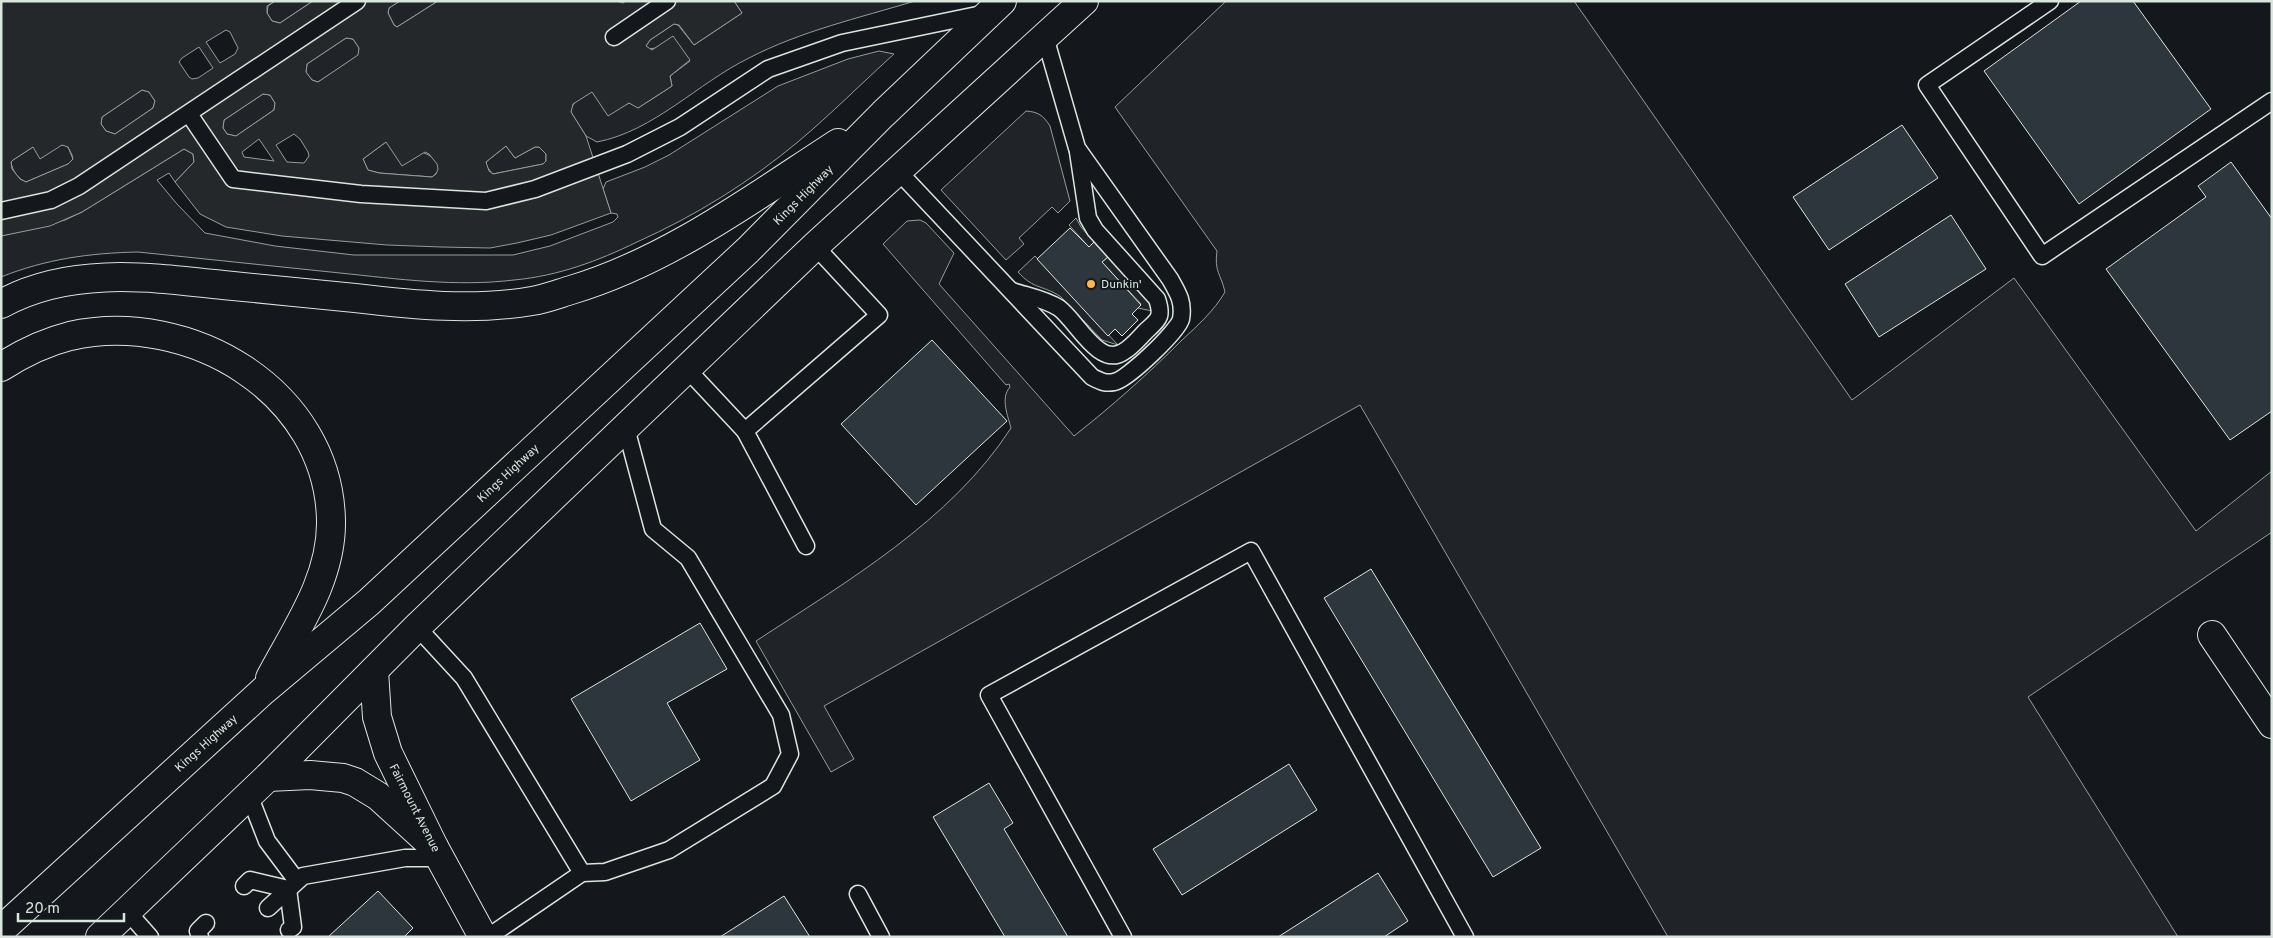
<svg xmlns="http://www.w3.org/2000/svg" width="2273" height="938" font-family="Overpass,sans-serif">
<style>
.green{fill:#202428;stroke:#939e99}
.parking{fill:#24282b;stroke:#939e99;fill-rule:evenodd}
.building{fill:#2c363c;stroke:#d8e6dc}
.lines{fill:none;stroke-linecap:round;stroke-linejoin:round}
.service-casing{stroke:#d8e6dc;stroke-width:19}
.minor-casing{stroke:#d8e6dc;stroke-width:30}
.tertiary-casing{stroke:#d8e6dc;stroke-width:30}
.primary-casing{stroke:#d8e6dc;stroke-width:30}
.service{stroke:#14181c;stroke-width:16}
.minor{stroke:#14181c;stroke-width:28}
.tertiary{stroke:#14181c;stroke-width:28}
.primary{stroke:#14181c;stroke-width:28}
.poi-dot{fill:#ffb74d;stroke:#14181c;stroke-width:2}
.labels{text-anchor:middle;stroke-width:4;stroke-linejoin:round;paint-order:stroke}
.street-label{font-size:12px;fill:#d8e6dc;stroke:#14181c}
.poi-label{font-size:12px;fill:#d8e6dc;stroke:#14181c;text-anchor:start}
</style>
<rect width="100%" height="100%" fill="#14181c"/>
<g class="green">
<polygon points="275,1 313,1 280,23 272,21 267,13 268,6"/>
<polygon points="400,1 438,1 397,27 394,25 388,13 389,8"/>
<path d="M 734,1 L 915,1 C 859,18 801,31 749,58 C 698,83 654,131 597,142 L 586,136 L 571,112 C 571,101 583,97 592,91 L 625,104 L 633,103 L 638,108 L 672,86 L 670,76 L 690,61 L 656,48 L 648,49 L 646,46 L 650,40 L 674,24 L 678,25 L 694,45 L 742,13 Z"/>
<path d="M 1226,1 L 1574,1 L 1852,400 L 2014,278 L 2196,531 L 2272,471 L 2272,532 L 2028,697 L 2178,937 L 1668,937 L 1360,405 L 824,706 L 854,759 L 831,772 L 756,641 C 846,582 951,521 1011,428 C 1008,416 1000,398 1010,387 L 1009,384 L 1006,385 L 883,244 L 907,221 L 920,220 L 926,223 L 954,253 L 939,284 L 1074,436 C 1112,406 1147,375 1181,341 C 1197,326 1214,311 1225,292 C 1221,274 1214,272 1217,251 L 1115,107 Z"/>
<polygon points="346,38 353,39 359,48 359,55 318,82 312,80 306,72 307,64"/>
<path d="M 879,51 L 894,54 C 862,83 831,114 799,141 C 750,182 695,216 637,242 C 598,261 558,276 514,280 C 456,287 398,279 340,273 C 273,266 205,259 138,252 C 90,253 46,259 1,277 L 1,236 L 65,220 L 82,212 L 184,149 L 193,154 L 194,162 L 175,182 L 169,173 L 157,180 L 177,204 L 205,233 L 275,246 L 354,255 L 513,255 L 550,246 L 613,222 L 618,217 L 617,214 L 611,213 L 603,189 L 606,182 L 645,167 L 669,155 L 778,86 L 848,59 Z"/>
<polygon points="142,90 149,92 155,101 153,108 115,134 106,131 101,124 102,117"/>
<polygon points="263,94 270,95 275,103 274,110 236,136 227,134 223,128 224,120"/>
<path d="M 1026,111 C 1038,112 1043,115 1050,126 L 1070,201 L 1058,213 L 1052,207 L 1019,238 L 1024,244 L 1006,260 L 941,190 Z"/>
<path d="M 386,142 C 397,145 460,156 432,177 L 379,173 L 368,170 L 363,159 Z"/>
<path d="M 65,145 L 68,147 L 73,159 L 68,164 L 26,182 C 18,179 12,170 11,162 L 13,160 L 33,147 Z"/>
<polygon points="506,146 515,158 535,147 539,147 546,154 546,161 543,164 493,174 486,166 486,162"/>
<polygon points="1076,218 1081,227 1094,242 1089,247 1069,225"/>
<path d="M 1035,256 L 1118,345 L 1102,340 L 1061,297 C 1044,285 1034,290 1018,272 Z"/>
<polygon points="1108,257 1151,304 1152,311 1138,308 1141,304 1102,262"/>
</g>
<path class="parking" d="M 1,1 L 275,1 L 267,6 L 267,13 L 272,21 L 280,23 L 313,1 L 400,1 L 389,8 L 388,13 L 394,25 L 397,27 L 438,1 L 616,1 L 623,3 L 626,1 L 734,1 L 742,13 L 694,45 L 679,25 L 674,24 L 650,40 L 646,46 L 652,50 L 673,36 L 690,60 L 670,76 L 672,86 L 638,108 L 629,103 L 608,116 L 592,92 L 573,104 L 571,112 L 586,136 L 611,213 L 551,235 L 517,243 L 490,248 L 441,247 L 387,245 L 282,236 L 226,227 L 200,214 L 175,182 L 194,162 L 193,154 L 184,149 L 82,212 L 50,226 L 1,236 ZM 226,30 L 230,32 L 238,48 L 235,54 L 220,63 L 206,42 ZM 346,38 L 353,39 L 359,48 L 358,55 L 318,82 L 312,80 L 306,72 L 307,64 ZM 199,47 L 213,68 L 198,78 L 192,79 L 189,77 L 179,62 L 182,58 ZM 142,90 L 149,92 L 155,101 L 153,108 L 115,134 L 106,131 L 101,124 L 102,117 ZM 263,94 L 270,95 L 275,103 L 274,110 L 236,136 L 227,134 L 223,128 L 224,120 ZM 294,134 L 300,139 L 308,152 L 309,156 L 304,163 L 287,162 L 276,145 ZM 259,139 L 274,161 L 244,157 L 242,152 ZM 386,142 L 402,166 L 425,152 L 429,154 L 437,164 L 438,169 L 436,174 L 432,177 L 379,173 L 368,170 L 363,159 ZM 62,145 L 68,147 L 72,155 L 73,159 L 68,164 L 26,182 L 20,179 L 12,169 L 11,162 L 13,160 L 33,147 L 40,159 ZM 506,146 L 515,158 L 535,147 L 539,147 L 546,154 L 546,161 L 543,164 L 493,174 L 489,171 L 486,162 Z"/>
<g class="building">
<polygon points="2081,1 2133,1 2211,109 2079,204 1984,71"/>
<polygon points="1902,125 1938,178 1829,250 1793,197"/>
<polygon points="2231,162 2272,219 2272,411 2230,440 2106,269 2206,197 2198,186"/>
<polygon points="1951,215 1986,269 1879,337 1845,284"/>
<polygon points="1070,228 1089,247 1094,242 1108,257 1102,262 1141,305 1132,314 1138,320 1122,336 1115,329 1108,336 1037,259"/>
<polygon points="932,340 1007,421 916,505 841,424"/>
<polygon points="1371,569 1541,848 1493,877 1324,598"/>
<polygon points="700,623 727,669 667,703 700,760 631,801 571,699"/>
<polygon points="1289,764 1317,810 1182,895 1153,849"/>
<polygon points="989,783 1013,823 1004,829 1068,937 1005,937 933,817"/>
<polygon points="1378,873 1408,921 1384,937 1278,937"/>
<polygon points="378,891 413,928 404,937 328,937"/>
<polygon points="784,896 810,937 720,937"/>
</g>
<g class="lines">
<defs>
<g id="service">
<polyline points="2050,1 1927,85 2042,256 2272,101"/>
<polyline points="614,37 667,1"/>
<polyline points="189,114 233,179 361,194 486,201 535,189 627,154 680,127 768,69 842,43 987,13"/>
<path d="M 899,172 L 1092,377 C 1100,381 1105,384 1114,382 C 1127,380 1178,331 1181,319 C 1184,302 1178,293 1170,279 L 1077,148 L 1045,37"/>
<polyline points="1,211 51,200 79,186 357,1"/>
<path d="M 1012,291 C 1027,296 1045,299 1059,308 C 1076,320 1099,368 1123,352 C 1132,347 1139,338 1146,331 C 1159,319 1163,317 1157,299 L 1095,230 L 1088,218 L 1078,152"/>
<polyline points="687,369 745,431 879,315 815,246"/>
<polyline points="745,431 806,546"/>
<polyline points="417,627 464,678 582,873"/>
<polyline points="249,795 267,841 297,881"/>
<polyline points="244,886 250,880 288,889 293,927 289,930"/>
<polyline points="858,894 881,937"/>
<polyline points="268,908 303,876 405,858 440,858"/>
<polyline points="127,911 150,937"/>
<polyline points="200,937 198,931 206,923"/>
<polyline points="488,937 582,873 605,872 669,850 773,786 790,754 781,715 688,558 653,529 626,428"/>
<polyline points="1123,937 989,695 1251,551 1465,937"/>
</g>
<polyline id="minor" points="2212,635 2272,724"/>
<polyline id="tertiary" points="374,671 377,717 388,753 434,847 483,937"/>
<g id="primary">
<path d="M 1,304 C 69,266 150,277 223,285 C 267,289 311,294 355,298 C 414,305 474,311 532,301 C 545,299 558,294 571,290 C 668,261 753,198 838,143"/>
<path d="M 1,367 C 23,353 46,342 70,336 C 190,309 329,392 331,521 C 332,579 296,629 270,678"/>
<polyline points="268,777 310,775 343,778 355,782 378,796 434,847"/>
<polyline points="1,930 263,691 369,602 748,250 883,114 1002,1"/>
<polyline points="100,937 268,777 417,627 815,246 1084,1"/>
</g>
</defs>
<use href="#service" class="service-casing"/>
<use href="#minor" class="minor-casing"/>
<use href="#tertiary" class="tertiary-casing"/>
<use href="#primary" class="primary-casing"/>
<use href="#service" class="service"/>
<use href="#minor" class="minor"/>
<use href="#tertiary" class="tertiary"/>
<use href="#primary" class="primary"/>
</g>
<circle class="poi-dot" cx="1091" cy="284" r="5"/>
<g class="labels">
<g class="street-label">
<text transform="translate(803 195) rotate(-45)" y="4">Kings Highway</text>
<text transform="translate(508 473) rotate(-43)" y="4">Kings Highway</text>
<text transform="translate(206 743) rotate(-42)" y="4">Kings Highway</text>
<text transform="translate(415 808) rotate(63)" y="4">Fairmount Avenue</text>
</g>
<g class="poi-label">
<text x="1101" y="288">Dunkin'</text>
</g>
</g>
<rect width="2273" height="938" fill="none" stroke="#d8e6dc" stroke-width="5"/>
<path d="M18 913v8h106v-8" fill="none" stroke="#d8e6dc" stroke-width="2.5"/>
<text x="25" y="913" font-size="15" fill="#d8e6dc" stroke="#14181c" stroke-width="4" paint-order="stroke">20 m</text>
</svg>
